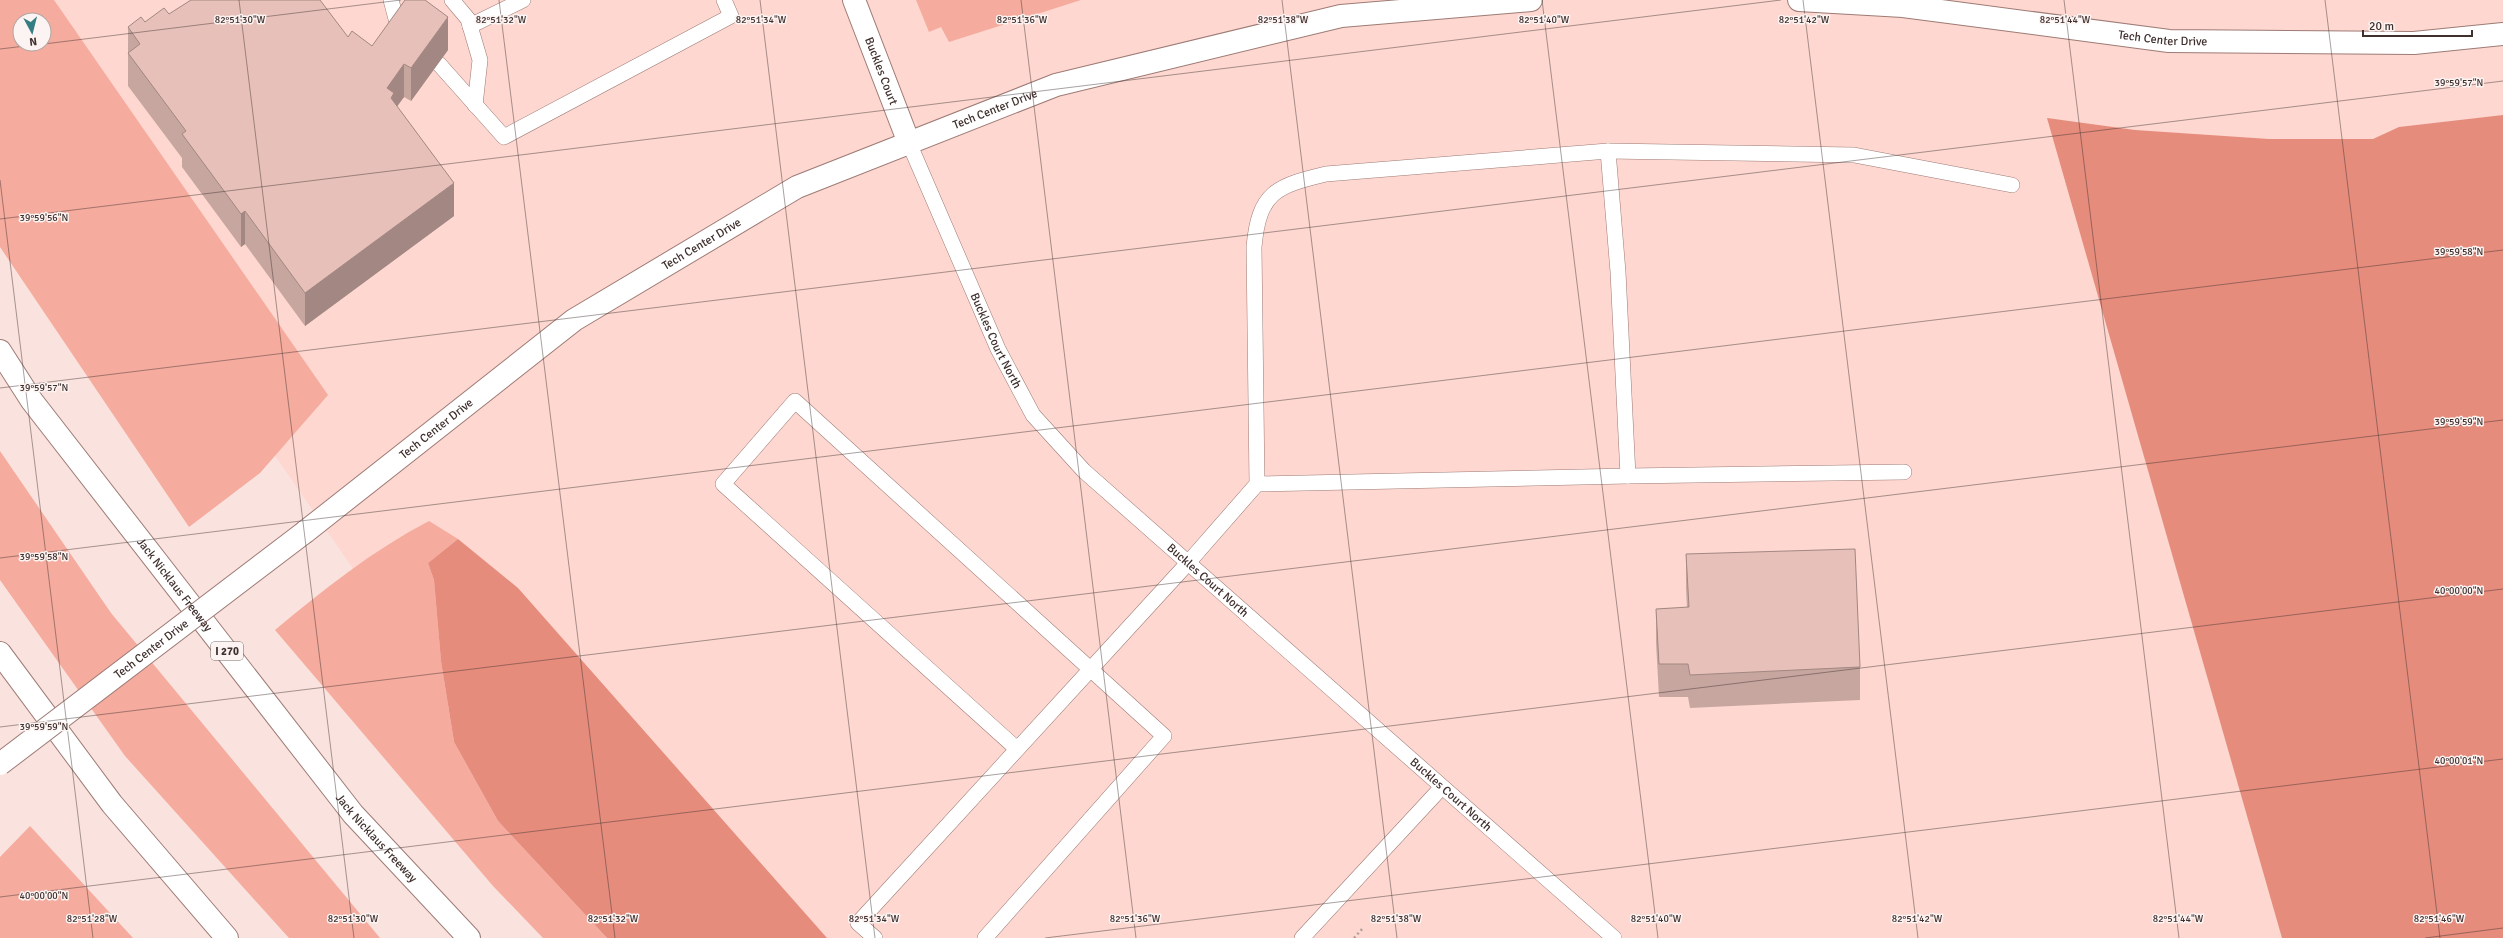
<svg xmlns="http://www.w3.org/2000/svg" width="2503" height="938" font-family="Signika,sans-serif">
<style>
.built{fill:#fdd7d0;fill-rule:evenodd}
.green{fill:#f5ab9d;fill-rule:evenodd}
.forest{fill:#e58c7c}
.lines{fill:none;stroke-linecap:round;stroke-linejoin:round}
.service-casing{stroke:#9e7b75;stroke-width:16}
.minor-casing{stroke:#9e7b75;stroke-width:24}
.secondary-casing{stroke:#9e7b75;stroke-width:24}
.motorway-casing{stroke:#9e7b75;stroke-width:24}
.path{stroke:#b19c99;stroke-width:2.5;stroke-dasharray:2 3;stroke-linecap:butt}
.service{stroke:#fff;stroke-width:15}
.minor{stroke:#fff;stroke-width:22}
.secondary{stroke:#fff;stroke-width:22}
.motorway{stroke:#fff;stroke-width:22}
.secondary-bridge-casing{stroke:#9e7b75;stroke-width:24;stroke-linecap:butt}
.secondary-bridge{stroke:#fff;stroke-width:22}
.wall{fill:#c7a69f}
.shaded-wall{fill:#a28782}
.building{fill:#e7c1b9;stroke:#a28782}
.ticks{fill:none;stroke:#3f302e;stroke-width:1;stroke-opacity:0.45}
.labels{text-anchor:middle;stroke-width:3;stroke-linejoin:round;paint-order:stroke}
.shield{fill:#fcf4f2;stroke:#786b69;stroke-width:1}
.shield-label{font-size:11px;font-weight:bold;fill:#3f302e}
.street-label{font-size:12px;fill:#3f302e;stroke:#fcf4f2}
.ticks-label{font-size:10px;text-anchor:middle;fill:#3f302e;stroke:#fcf4f2;stroke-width:3;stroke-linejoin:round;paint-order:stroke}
</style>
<rect width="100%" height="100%" fill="#fae2de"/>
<path class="built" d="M 0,0 L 2503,0 L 2503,938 L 677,938 L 474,744 L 4,63 ZM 20,20 L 44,20 L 44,44 L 20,44 Z"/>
<g class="green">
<path d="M 0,0 L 54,0 L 328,395 L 260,473 L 189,527 L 0,247 ZM 20,20 L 44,20 L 44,44 L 20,44 Z"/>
<polygon points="916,0 1081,0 949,42 941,27 929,32"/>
<polygon points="0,451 111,613 380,938 289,938 125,756 0,580"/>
<path d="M 429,521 L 458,539 L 428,563 L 434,580 L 441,661 L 454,742 L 498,821 L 607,938 L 543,938 L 493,886 L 275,630 C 324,589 372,551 429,521 Z"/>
<polygon points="30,826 133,938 0,938 0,857"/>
</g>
<g class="forest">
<polygon points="2503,115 2503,938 2282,938 2047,118 2135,130 2269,139 2373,139 2399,127"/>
<polygon points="458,539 518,588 827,938 607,938 498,821 454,742 441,661 434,580 428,563"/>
</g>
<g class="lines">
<defs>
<g id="service">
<polyline points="391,0 400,34"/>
<polyline points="452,0 468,19 480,60 475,105"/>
<polyline points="470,26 523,0"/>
<polyline points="439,64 504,137 731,16 724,0"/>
<path id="s1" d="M 909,143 L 998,349 L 1033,415 L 1084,471 L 1614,938"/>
<polyline points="1608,151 1854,155 2012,185"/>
<polyline points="1628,476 1904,472"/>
<path d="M 875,938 L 858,923 L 1187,564 L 1257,484 L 1254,247 C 1259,192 1276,186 1326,174 L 1608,151 L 1618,272 L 1628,476 L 1257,484"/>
<polyline points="985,938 1164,736 795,401 723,484 1017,749"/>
<polyline points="1302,938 1442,787"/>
</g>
<g id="minor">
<path id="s2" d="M 854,0 L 909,143"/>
</g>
<g id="secondary">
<path id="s3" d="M 1799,0 L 1903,6 L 2169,41 L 2414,43 L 2503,34"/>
<path id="s4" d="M 305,532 L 574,320 L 797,187 L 1056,85 L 1341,16 L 1531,0"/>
</g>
<g id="motorway">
<path id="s5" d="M 0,351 L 32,401 L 353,814 L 469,938"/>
<polyline points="0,653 112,804 227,938"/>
</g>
</defs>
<use href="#service" class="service-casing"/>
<use href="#minor" class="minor-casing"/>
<use href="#secondary" class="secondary-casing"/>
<use href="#motorway" class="motorway-casing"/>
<polyline class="path" points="1354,938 1363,928"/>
<use href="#service" class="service"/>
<use href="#minor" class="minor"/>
<use href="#secondary" class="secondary"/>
<use href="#motorway" class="motorway"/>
<defs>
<g id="secondary-bridge">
<path id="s6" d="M 0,764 L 305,532"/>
</g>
</defs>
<use href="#secondary-bridge" class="secondary-bridge-casing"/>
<use href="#secondary-bridge" class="secondary-bridge"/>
</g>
<g class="wall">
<polygon points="169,14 348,37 372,46 448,50 411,101 404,97 397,107 454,216 305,326 245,244 241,247 182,167 182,158 128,86 128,27 145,22"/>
<polygon points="1686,554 1860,667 1860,700 1690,708 1688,697 1659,697 1656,642 1656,609 1687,608 1686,587"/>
</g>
<g class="shaded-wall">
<polygon points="448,17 448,50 411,101 411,68"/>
<polygon points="404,64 404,97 394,110 387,88"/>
<polygon points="454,183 454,216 305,326 305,293"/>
<polygon points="245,211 245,244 241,247 241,214"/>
</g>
<g class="building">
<polygon points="191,0 320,0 348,37 352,31 372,46 405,0 425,0 448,17 411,68 404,64 387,88 394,93 391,98 454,183 305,293 245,211 241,214 182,134 186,131 128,53 140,44 128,27 141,17 145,22 164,8 169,14"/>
<polygon points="1855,549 1860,667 1690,675 1688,664 1659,664 1656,609 1689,607 1686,554"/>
</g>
<path class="ticks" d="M 239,0 L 354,938M 499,0 L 615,938M 760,0 L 875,938M 1021,0 L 1136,938M 1282,0 L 1397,938M 1542,0 L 1658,938M 1803,0 L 1918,938M 2064,0 L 2179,938M 2325,0 L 2440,938M 44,44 L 401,0M 0,49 L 42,44M 0,180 L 93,938M 0,219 L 1781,0M 0,388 L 2503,81M 0,558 L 2503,250M 0,727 L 2503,420M 0,897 L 2503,589M 1045,938 L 2503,759M 2425,938 L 2503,928"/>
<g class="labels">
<rect class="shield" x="211" y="642" width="32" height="18" rx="3"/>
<g class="shield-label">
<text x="227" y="655">I 270</text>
</g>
<g class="street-label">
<text dy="4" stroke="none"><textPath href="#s3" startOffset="366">Tech Center Drive</textPath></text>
<text dy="4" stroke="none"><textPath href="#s2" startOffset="76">Buckles Court</textPath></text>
<text dy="4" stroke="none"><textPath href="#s4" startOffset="815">Tech Center Drive</textPath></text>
<text dy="4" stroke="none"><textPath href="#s4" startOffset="491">Tech Center Drive</textPath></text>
<text dy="4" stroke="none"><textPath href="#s1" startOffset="216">Buckles Court North</textPath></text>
<text dy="4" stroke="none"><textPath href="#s4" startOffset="167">Tech Center Drive</textPath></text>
<text dy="4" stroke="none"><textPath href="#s1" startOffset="540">Buckles Court North</textPath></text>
<text dy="4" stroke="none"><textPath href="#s5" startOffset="292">Jack Nicklaus Freeway</textPath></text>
<text dy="4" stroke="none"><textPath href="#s6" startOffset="190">Tech Center Drive</textPath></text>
<text dy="4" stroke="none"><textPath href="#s1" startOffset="864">Buckles Court North</textPath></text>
<text dy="4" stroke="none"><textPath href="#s5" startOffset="616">Jack Nicklaus Freeway</textPath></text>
</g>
</g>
<g class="ticks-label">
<text x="240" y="23">82°51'30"W</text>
<text x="501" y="23">82°51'32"W</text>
<text x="761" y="23">82°51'34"W</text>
<text x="1022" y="23">82°51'36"W</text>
<text x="1283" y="23">82°51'38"W</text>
<text x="1544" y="23">82°51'40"W</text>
<text x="1804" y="23">82°51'42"W</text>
<text x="2065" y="23">82°51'44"W</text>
<text x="2459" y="86">39°59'57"N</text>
<text x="44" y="221">39°59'56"N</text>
<text x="2459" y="255">39°59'58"N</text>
<text x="44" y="391">39°59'57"N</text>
<text x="2459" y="425">39°59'59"N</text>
<text x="44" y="560">39°59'58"N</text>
<text x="2459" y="594">40°00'00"N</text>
<text x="44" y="730">39°59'59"N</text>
<text x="2459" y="764">40°00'01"N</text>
<text x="44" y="899">40°00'00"N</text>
<text x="92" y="922">82°51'28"W</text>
<text x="353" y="922">82°51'30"W</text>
<text x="613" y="922">82°51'32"W</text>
<text x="874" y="922">82°51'34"W</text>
<text x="1135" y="922">82°51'36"W</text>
<text x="1396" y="922">82°51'38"W</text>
<text x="1656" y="922">82°51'40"W</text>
<text x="1917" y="922">82°51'42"W</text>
<text x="2178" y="922">82°51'44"W</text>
<text x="2439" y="922">82°51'46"W</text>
</g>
<g transform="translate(32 32) rotate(173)"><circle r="19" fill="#fcf4f2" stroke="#b0a6a4"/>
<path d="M0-3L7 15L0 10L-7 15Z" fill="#347d83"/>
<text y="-6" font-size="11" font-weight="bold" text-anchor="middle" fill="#3f302e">N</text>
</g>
<path d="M2363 30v6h109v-6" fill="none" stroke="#3f302e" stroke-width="2"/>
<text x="2369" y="30" font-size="12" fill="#3f302e" stroke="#fcf4f2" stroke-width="3" paint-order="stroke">20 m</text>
</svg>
